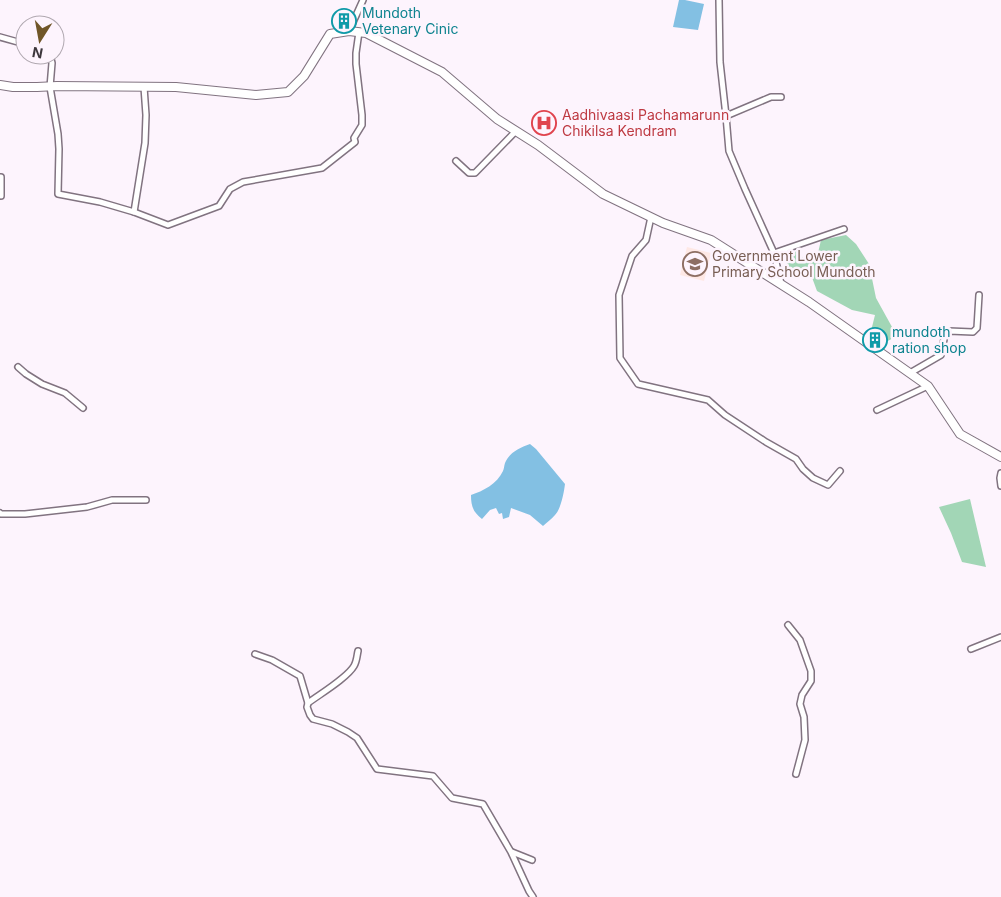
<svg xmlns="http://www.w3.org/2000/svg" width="1001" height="897" font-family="Inter,sans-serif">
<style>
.education{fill:#fee8e5}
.green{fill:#a2d6b6}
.water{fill:#83c0e3}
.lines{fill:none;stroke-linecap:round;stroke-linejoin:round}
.street-casing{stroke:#817380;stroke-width:8}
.primary-casing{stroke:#817380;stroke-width:10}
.street{stroke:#fff;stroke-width:5}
.primary{stroke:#fff;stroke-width:8}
.labels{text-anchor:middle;stroke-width:5;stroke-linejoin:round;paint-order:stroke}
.culture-label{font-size:14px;fill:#0d838f;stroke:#fdf4fd;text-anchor:start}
.health-label{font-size:14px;fill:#be3a42;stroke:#fdf4fd;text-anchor:start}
.education-label{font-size:14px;fill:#785e54;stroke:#fdf4fd;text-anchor:start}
</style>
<rect width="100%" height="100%" fill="#fdf4fd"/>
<polygon class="education" points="687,247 711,253 704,281 680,275"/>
<g class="green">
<polygon points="846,235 856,244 869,264 876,298 897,336 873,349 870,335 875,315 852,310 817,291 810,272 793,272 783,258 797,251 805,260 818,253 821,240"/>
<polygon points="970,499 986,567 962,562 951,533 939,507"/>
</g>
<g class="water">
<polygon points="679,0 685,0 704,4 698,30 673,27"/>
<path d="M 530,444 L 536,449 L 565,484 C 564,492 561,509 555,515 C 552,519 547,522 543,526 L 530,515 L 511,508 L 509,517 L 503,519 L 502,513 L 499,514 L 496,508 L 490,510 L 482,519 C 473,512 471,506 471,495 C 483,491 497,484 503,471 C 504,469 504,466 505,463 C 510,452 519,448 530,444 Z"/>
</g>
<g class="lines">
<defs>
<g id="street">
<polyline points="719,0 720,62 726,116 729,151 745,189 774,253 781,284"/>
<polyline points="349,31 363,0"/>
<polyline points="0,37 25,44"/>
<polyline points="50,55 52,63 50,87 58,134 59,149 58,194 100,202 134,212 168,225 219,206 230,189 243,182 322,168 355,142 354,138 362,125 362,115 356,64 356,53 359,32"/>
<polyline points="726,116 771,97 781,97"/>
<polyline points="456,161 469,173 475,173 516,131"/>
<polyline points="0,177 1,177 1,196"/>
<polyline points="134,212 145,143 146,115 144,87"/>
<polyline points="651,217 646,240 632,256 619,295 620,358 638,384 708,400 725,415 766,442 796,459 803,469 813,478 828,485 840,471"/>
<polyline points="774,253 844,229"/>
<polyline points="18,367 26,374 42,384 65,393 83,408"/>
<polyline points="910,373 941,355 945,334 949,331 973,332 977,328 979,295"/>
<polyline points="877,410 928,386"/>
<polyline points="1001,473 1000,478 1001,486"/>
<polyline points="0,513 1,514 25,514 87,507 112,500 146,500"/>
<polyline points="788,625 800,640 811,671 811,681 802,695 800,704 804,717 805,740 796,774"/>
<polyline points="971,649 1001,637"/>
<path d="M 358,651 C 357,655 357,661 354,666 C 347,678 320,694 308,703 L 307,707 L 310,715 L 313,719 L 332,724 L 348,732 L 357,738 L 377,769 L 433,776 L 452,798 L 483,804 L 511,852 L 529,891 L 533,897"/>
<polyline points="255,654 272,660 300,676 308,703"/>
<polyline points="512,852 532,860"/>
</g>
<polyline id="primary" points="0,85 13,87 37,87 57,86 176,87 256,95 288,92 304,76 330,34 349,31 366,33 442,72 497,119 538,145 603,194 663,223 711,240 809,302 928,386 960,434 1001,457"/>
</defs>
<use href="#street" class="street-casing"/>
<use href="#primary" class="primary-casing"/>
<use href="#street" class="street"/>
<use href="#primary" class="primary"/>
</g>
<defs>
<symbol id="building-ring" viewBox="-11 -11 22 22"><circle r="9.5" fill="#fdf4fd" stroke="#0f9aa8" stroke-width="1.5"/><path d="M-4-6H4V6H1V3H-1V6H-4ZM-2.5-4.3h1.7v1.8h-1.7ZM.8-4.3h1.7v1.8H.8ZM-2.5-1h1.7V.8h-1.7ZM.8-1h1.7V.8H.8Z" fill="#0f9aa8"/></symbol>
<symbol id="hospital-ring" viewBox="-11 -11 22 22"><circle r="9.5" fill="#fdf4fd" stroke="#e0444e" stroke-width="1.5"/><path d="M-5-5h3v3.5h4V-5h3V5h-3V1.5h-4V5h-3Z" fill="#e0444e"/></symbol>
<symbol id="school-ring" viewBox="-11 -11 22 22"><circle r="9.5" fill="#fdf4fd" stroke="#8d6e63" stroke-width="1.5"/><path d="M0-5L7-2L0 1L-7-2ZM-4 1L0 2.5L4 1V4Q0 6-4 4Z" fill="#8d6e63"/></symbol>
</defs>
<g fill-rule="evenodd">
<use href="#building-ring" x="330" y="7" width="28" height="28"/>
<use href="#hospital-ring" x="530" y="109" width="28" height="28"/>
<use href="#school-ring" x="681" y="250" width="28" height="28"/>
<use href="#building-ring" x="861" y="326" width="28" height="28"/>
</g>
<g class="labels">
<g class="culture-label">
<text x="362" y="18">Mundoth<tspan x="362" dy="16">Vetenary Cinic</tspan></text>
<text x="892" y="337">mundoth<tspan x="892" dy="16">ration shop</tspan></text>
</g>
<g class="health-label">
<text x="562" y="120">Aadhivaasi Pachamarunn<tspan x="562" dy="16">Chikilsa Kendram</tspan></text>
</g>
<g class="education-label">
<text x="712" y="261">Government Lower<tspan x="712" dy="16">Primary School Mundoth</tspan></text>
</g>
</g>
<g transform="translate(40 40) rotate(191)"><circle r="24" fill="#fdf4fd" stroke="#b0a8b0"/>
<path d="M0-4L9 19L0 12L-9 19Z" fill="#705628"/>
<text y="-8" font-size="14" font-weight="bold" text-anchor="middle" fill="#3d373c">N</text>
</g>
</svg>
